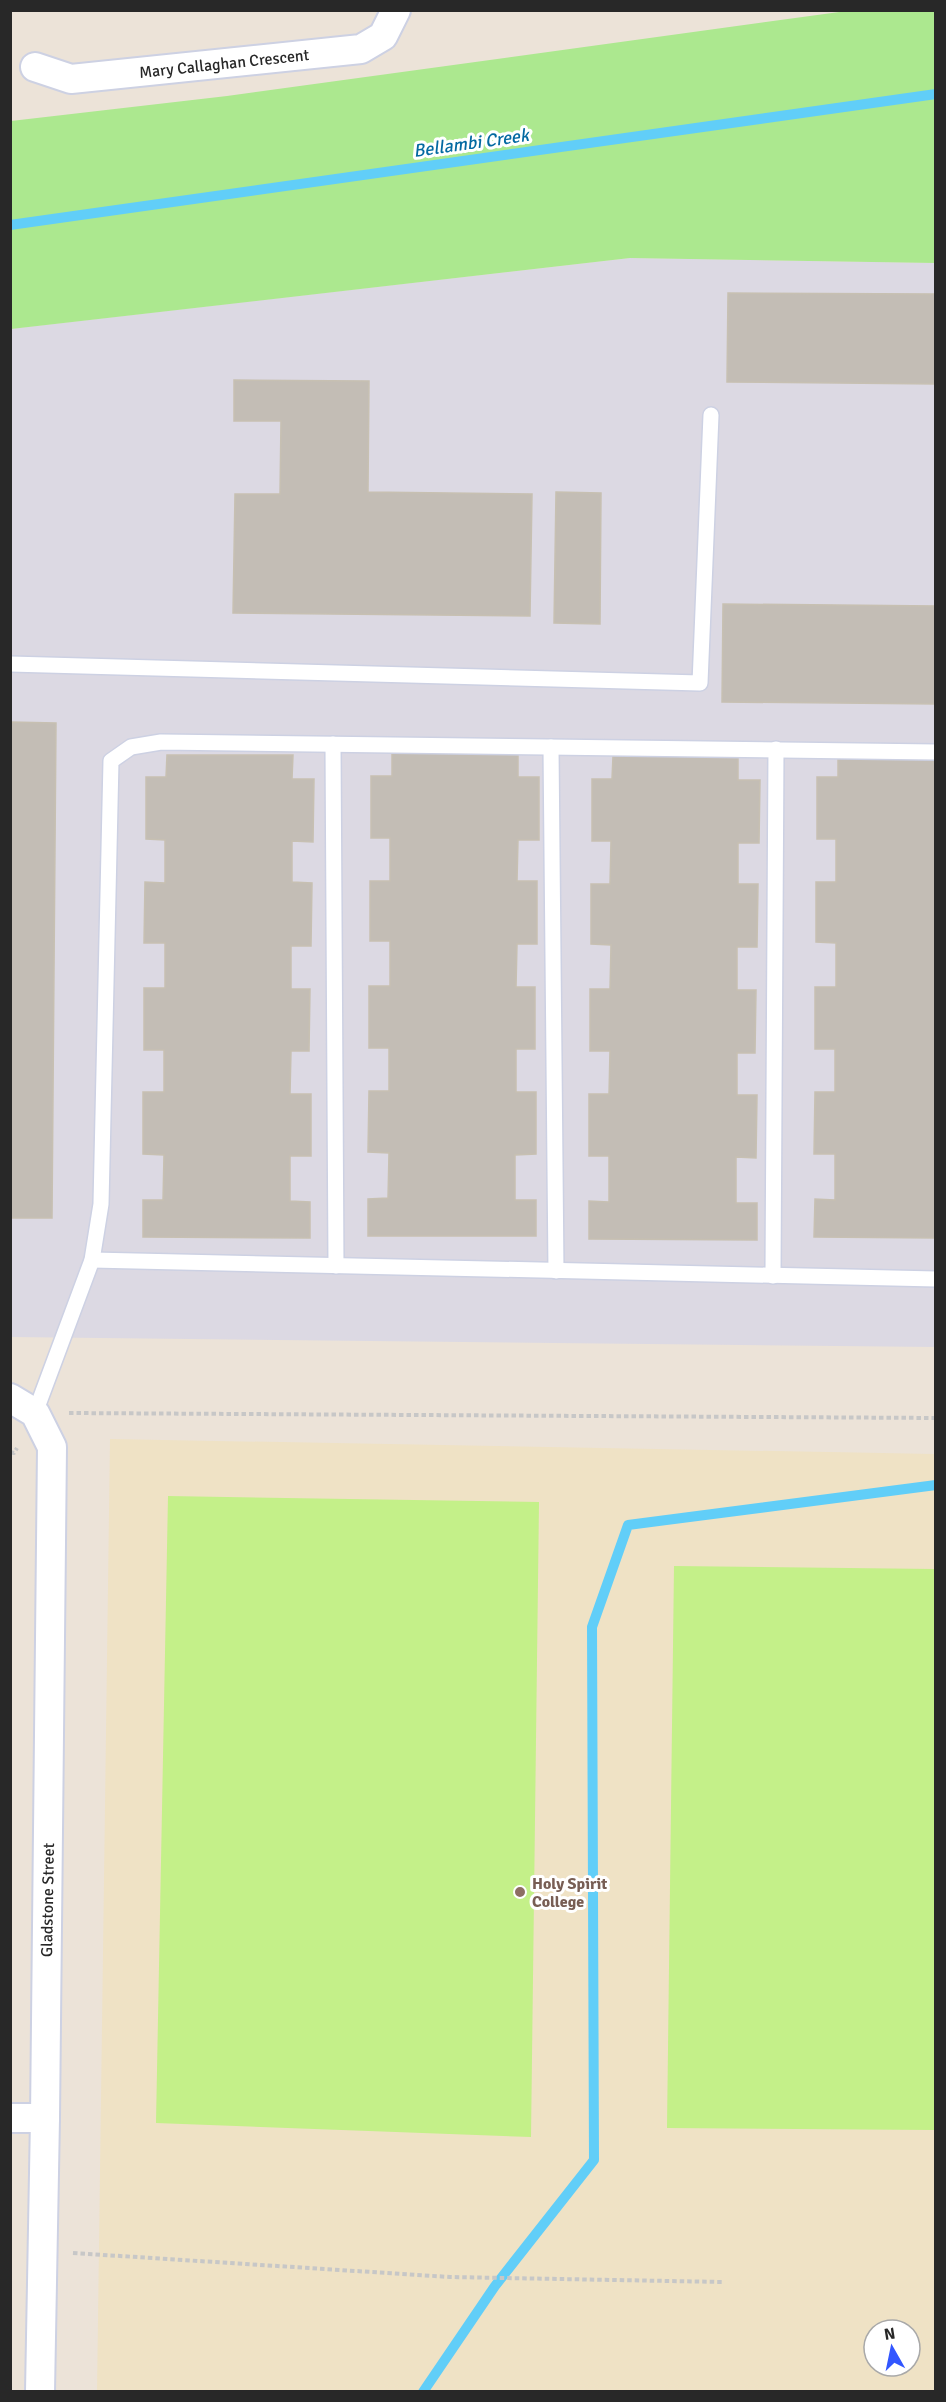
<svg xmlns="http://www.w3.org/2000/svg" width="946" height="2402" font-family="Signika,sans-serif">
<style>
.industrial{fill:#dcd9e3}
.education{fill:#efe2c5;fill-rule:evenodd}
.green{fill:#ace88f}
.pitch{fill:#c4f089}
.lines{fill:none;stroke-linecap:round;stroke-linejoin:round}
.stream{stroke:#61cef8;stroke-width:10}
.building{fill:#c3bdb5;stroke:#c7c0b2;stroke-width:1.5}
.service-casing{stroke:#cdd1e3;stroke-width:18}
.minor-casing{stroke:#cdd1e3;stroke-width:32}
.path{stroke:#c7c7c7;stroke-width:4;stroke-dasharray:4.5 3;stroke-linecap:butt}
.service{stroke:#fff;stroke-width:15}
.minor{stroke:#fff;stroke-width:28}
.education-dot{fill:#8d6e63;stroke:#fff;stroke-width:2}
.labels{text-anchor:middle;stroke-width:6;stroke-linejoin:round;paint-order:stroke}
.street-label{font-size:16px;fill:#282828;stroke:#fff}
.education-label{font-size:16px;font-weight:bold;fill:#785e54;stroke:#fff;text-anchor:start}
.water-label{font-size:18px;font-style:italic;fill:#0369a1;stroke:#fff}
</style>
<rect width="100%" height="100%" fill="#ece3d8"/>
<polygon class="industrial" points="630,258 935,263 935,1347 11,1337 10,329"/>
<path class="education" d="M 110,1439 L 935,1454 L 935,2391 L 97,2392 ZM 874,2330 L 910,2330 L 910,2366 L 874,2366 Z"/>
<polygon class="green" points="854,10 935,11 935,263 630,258 11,329 11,121 227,96"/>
<g class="pitch">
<polygon points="168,1496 539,1502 531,2137 156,2123"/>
<polygon points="674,1566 935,1569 935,2130 667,2128"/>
</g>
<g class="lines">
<g class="stream">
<polyline points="10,225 936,94"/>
<polyline points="423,2392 495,2286 594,2160 592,1627 628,1525 936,1485"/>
</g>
</g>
<g class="building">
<polygon points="728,293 936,294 936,384 727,382"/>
<polygon points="234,380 369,381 368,492 532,494 530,616 233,613 235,494 280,494 281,421 234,421"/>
<polygon points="556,492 601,493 600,624 554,623"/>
<polygon points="723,604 936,606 936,704 722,702"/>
<polygon points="10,722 56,723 52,1218 10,1218"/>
<polygon points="392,753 518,753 518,777 539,777 539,840 518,840 517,881 537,881 537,944 517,944 516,987 535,987 535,1049 516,1049 516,1092 536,1092 536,1154 515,1155 515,1200 536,1200 536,1236 368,1236 368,1199 388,1198 389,1153 368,1152 369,1091 389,1091 389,1048 369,1048 369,986 390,986 390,941 370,941 370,881 390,881 390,838 371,838 371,776 392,776"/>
<polygon points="838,754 936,754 936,1238 814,1237 815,1199 835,1200 835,1154 814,1154 815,1092 835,1092 835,1049 815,1049 815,987 836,987 836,943 816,942 816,882 836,882 836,839 817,839 817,777 838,777"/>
<polygon points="167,755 293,755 292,779 314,779 313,842 292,841 292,882 312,883 311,946 291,946 291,989 310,989 309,1051 291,1051 290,1094 311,1094 311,1156 290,1156 290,1201 310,1202 310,1238 143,1237 143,1200 163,1200 164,1155 143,1154 143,1092 164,1092 164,1050 144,1050 144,988 165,988 165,943 144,943 145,882 165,883 165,840 146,839 146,777 166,777"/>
<polygon points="613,756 738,756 738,780 760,780 759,843 738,843 738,884 758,884 757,947 737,947 737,990 756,990 755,1053 737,1053 737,1095 757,1095 756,1158 736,1157 736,1203 757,1203 757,1240 589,1239 589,1201 609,1202 609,1156 589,1156 589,1094 609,1094 610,1051 590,1051 590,989 610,989 611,945 591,944 591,884 610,884 611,841 592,841 592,779 612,779"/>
</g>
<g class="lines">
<defs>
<g id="service">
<polyline points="10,664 700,683 711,415"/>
<polyline points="333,744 336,1266"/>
<polyline points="551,747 556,1271"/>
<polyline points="92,1260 936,1279"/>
<polyline points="773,1276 776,749"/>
<polyline points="35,1413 92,1260 101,1204 111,761 131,747 161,742 936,752"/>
</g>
<g id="minor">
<polyline points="35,67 71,79 361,49 383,36 396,10"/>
<polyline points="10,1398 35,1413 52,1447 45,2118 40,2392"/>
<polyline points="10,2118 45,2118"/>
</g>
</defs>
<use href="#service" class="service-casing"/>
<use href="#minor" class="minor-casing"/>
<g class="path">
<polyline points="69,1413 936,1418"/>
<polyline points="10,1452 14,1453 17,1448"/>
<polyline points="73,2253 450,2277 724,2282"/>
</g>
<use href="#service" class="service"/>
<use href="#minor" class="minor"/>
</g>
<circle class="education-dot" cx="520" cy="1892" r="6"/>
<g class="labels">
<g class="street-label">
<text transform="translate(224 63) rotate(-6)" y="6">Mary Callaghan Crescent</text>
<text transform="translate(47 1900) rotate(-89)" y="6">Gladstone Street</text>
</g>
<g class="education-label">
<text x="532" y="1889">Holy Spirit<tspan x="532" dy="18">College</tspan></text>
</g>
<g class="water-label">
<text transform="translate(471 143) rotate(-8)" y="6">Bellambi Creek</text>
</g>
</g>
<rect width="946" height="2402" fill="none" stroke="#282828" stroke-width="24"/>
<g transform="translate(892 2348) rotate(351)"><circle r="28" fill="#ffffff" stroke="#a9a9a9" stroke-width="1.5"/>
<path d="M0-4.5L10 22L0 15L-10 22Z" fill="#3256ff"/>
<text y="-9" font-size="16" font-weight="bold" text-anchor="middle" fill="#282828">N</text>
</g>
</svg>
